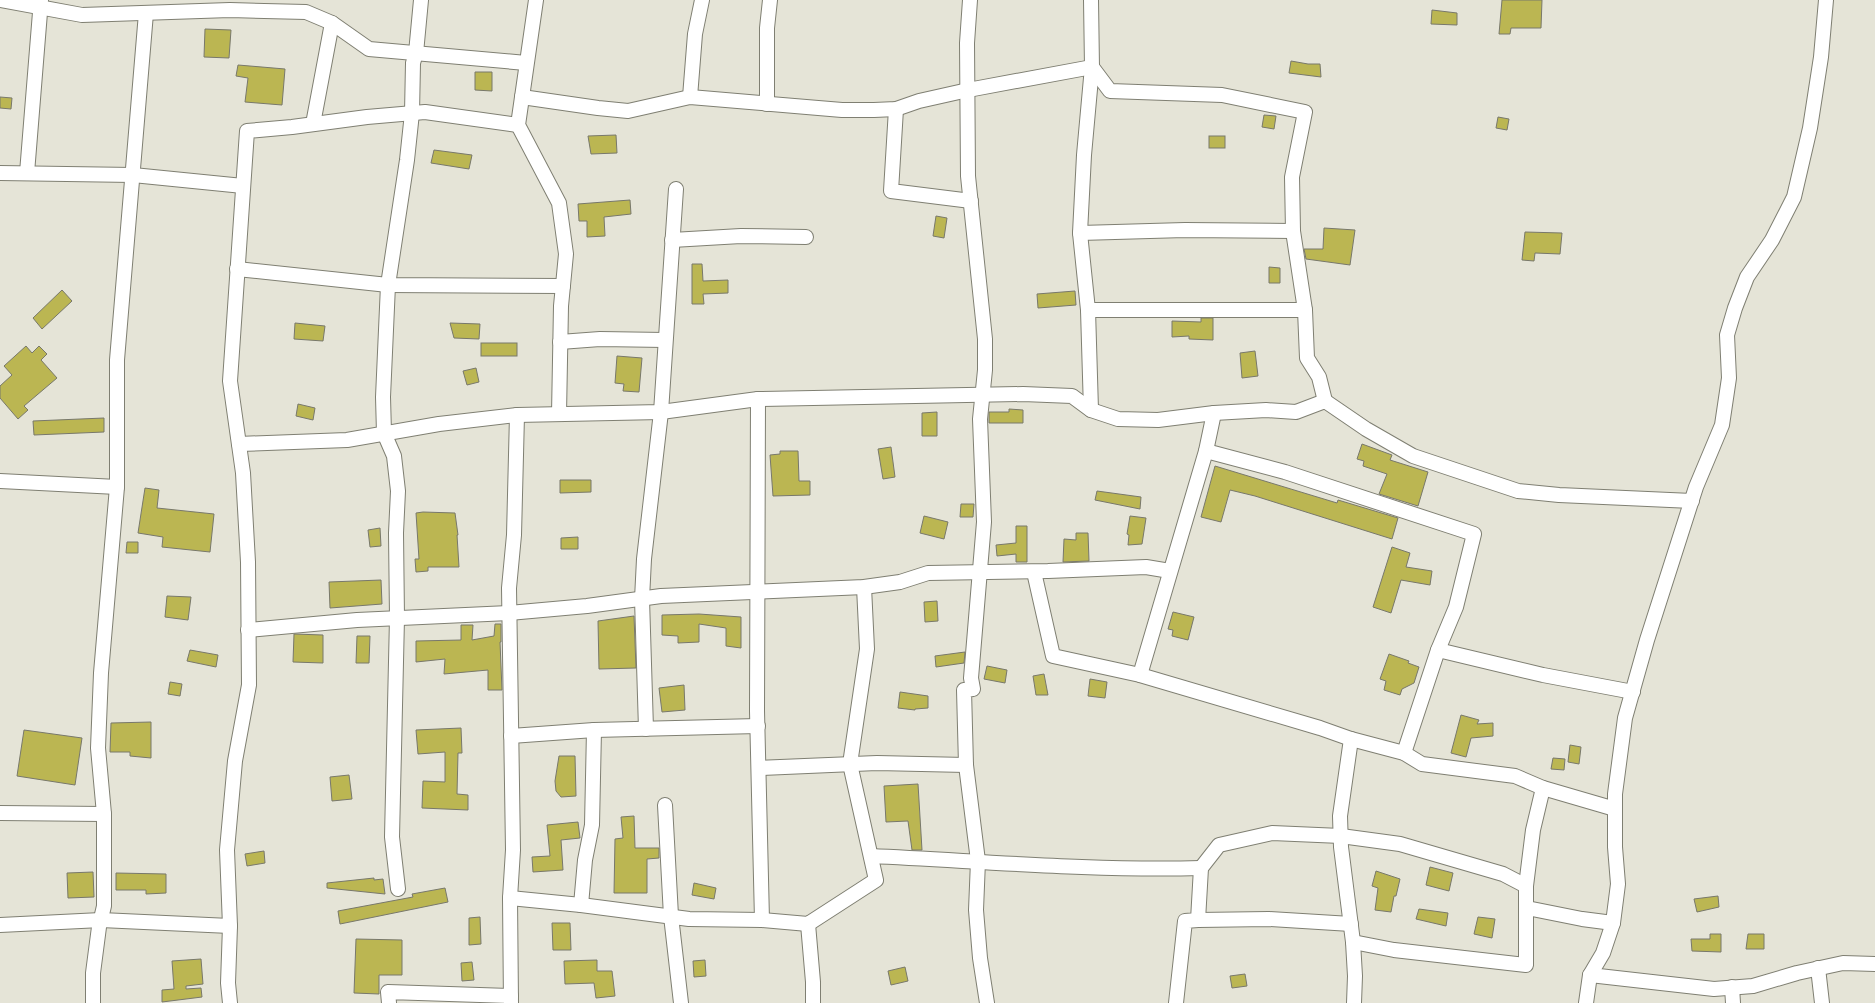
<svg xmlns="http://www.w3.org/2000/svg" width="1875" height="1003" font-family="Quicksand,sans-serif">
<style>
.building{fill:#bbb652;stroke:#78786b}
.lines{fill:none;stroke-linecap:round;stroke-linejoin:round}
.minor-casing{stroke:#7f7f72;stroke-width:16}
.minor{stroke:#fff;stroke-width:14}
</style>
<rect width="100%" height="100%" fill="#e5e4d7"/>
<g class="building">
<polygon points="1502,0 1542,0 1541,28 1511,28 1510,34 1499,34"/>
<polygon points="1432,10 1457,13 1457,25 1431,24"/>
<polygon points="205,29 231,30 229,58 204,57"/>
<polygon points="1291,61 1308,64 1320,64 1321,77 1289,73"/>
<polygon points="238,65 285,69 282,105 245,102 248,78 236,76"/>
<polygon points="475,72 492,72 492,91 475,90"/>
<polygon points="0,97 12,98 11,109 0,108"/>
<polygon points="1264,115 1276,116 1274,129 1262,127"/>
<polygon points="1498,117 1509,119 1507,130 1496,128"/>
<polygon points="616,135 617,153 591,154 588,136"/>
<rect x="1209" y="136" width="16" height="12"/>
<polygon points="434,150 472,155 469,169 431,163"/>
<polygon points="630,200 631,214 604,217 605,236 587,237 587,221 579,221 578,204"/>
<polygon points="936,216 947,218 944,238 933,236"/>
<polygon points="1324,228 1355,230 1350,265 1306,259 1304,249 1323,249"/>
<polygon points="1525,232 1562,233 1560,254 1535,253 1534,261 1522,260"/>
<polygon points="692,264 702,264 703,281 728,280 728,293 703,294 704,304 692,304"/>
<polygon points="1269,267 1280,268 1280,283 1269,283"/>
<polygon points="62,290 72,301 42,329 33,318"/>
<polygon points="1075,291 1076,305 1038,308 1037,294"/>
<polygon points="1201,318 1213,318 1213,340 1189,339 1189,336 1172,337 1172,321 1201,322"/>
<polygon points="295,323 325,326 323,341 294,339"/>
<polygon points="450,323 480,324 479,339 454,338"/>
<rect x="481" y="343" width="36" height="13"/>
<polygon points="26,346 32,353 39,346 47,354 41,360 57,378 24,406 28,410 18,419 0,398 0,386 12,375 4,366"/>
<polygon points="1255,351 1258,376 1242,378 1240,353"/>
<polygon points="617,356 642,358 639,392 623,391 624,384 615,383"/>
<polygon points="476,368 479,382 467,385 463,371"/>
<polygon points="298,404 315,408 313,420 296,416"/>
<polygon points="1009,409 1023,410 1023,423 989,423 989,412 1009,412"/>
<polygon points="937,412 937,436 922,436 922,413"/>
<polygon points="104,418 104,432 34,435 33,421"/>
<polygon points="1362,444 1392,455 1390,460 1428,472 1418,506 1379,494 1387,474 1363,466 1364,461 1357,459"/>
<polygon points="891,447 895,477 883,479 878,449"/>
<polygon points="780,451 798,451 799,481 810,481 810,495 773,496 770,455 780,454"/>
<polygon points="1215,466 1337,503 1338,500 1398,518 1392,539 1255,496 1230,490 1221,522 1201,517"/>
<polygon points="560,480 591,480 591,492 560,493"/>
<polygon points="145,488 159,490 157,508 214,514 210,552 162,547 163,537 138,533"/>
<polygon points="1097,491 1141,497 1140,509 1095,500"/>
<polygon points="961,504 974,504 973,517 960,517"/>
<polygon points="423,512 455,513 458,535 457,535 459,567 428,567 428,571 416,572 415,559 419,559 416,513"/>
<polygon points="924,516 948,522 944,539 920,533"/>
<polygon points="1130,516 1146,518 1142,544 1128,545 1129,535 1127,534"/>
<polygon points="1016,526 1027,526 1027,562 1016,562 1016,554 997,556 996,545 1016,543"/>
<polygon points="380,528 381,546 370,547 368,530"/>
<polygon points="1076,533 1088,533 1089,561 1063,562 1064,539 1076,540"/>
<polygon points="578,537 578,549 561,549 561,538"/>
<polygon points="127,542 138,542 138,553 126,553"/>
<polygon points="1392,547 1410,553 1406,567 1432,571 1430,585 1401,580 1391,613 1373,607"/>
<polygon points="381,580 382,604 330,608 329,582"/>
<polygon points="167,596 191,597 188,620 165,617"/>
<polygon points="937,601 938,621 925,622 924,602"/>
<polygon points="1173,612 1194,617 1188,640 1172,636 1173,630 1168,629"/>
<polygon points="699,614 741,617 741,648 726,646 726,628 699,624 699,642 678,643 678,636 662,635 662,615"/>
<polygon points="634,616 636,668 599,669 598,621"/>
<polygon points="495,624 501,624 501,642 500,642 502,690 488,690 488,670 444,674 445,659 416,662 416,641 461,640 461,625 473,625 472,640 494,636"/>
<polygon points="294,634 323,635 323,663 293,662"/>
<polygon points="357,636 370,636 369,663 356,663"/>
<polygon points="190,650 218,655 216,667 187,661"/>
<polygon points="965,652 964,663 936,667 935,656"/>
<polygon points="1389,654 1409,661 1408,663 1419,667 1414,683 1402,689 1400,695 1384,690 1386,681 1380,679"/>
<polygon points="987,666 1007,670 1005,683 984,679"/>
<polygon points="1044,674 1048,695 1036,695 1033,676"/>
<polygon points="1090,679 1107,682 1105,698 1088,696"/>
<polygon points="170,682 182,684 180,696 168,694"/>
<polygon points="684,685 685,710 662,712 659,688"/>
<polygon points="900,692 928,696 928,708 915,709 915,710 898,708"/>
<polygon points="1461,715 1479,720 1477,724 1493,723 1493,736 1471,738 1466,757 1451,753"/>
<polygon points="151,722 151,758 130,756 130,752 110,752 111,723"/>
<polygon points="461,728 462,753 458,753 457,794 468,795 468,810 422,808 423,781 445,782 445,752 418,754 416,730"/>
<polygon points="24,730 82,738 75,785 17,776"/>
<polygon points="1570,745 1581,747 1579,764 1568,762"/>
<polygon points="559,756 575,756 576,796 561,797 556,791 555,781"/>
<polygon points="1553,758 1565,759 1564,770 1551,769"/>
<polygon points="349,775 352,799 332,801 330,777"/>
<polygon points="918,784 922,850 912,850 908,821 886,822 884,786"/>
<polygon points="634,816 635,848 659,848 659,858 647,859 647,893 614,893 615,839 623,838 621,817"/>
<polygon points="578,822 580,838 561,840 563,870 533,872 532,857 550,856 547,825"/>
<polygon points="264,851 265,863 247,866 245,854"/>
<polygon points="1430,867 1453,873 1449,891 1426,885"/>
<polygon points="1376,871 1400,879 1396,896 1394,896 1391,912 1375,910 1378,888 1372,886"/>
<polygon points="93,872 94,897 68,898 67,873"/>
<polygon points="116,873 166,874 166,893 146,894 146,890 116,890"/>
<polygon points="374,878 374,880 383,879 385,894 327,888 327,883"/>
<polygon points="694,883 716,888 714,899 692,895"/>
<polygon points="445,888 448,902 340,924 338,911 413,897 412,894"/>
<polygon points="1718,896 1719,907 1697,912 1694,899"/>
<polygon points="1419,909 1448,913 1446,926 1416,919"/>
<polygon points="480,917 481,944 469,945 469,918"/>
<polygon points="1478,917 1495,919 1492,938 1474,934"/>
<polygon points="552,923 570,923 571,950 553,950"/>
<polygon points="1710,934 1721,934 1721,952 1692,951 1691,939 1710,939"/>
<polygon points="1748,934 1764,934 1764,949 1746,949"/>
<polygon points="356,939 402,940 402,975 379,975 379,994 354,993"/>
<polygon points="201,959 203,984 186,986 186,989 201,988 202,997 162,1002 162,990 174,989 172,961"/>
<polygon points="597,960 597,971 612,971 615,996 596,998 594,983 565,984 564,961"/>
<polygon points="705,960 706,976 694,977 693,961"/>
<polygon points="472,962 474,980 462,981 461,963"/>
<polygon points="905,967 908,981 891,985 888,971"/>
<polygon points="1245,974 1247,986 1232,988 1230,976"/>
</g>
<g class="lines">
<defs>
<g id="minor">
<polyline points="1,0 82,15 230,10 306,12 332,23 369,49 526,63"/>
<polyline points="536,0 518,125 559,203 566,254 561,306 559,414"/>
<polyline points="970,0 967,43 968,176 985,339 985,370 980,419 984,522 971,678 973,689 964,690 966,765 978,861 976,910 980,958 987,1003"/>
<polyline points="522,97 598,108 628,111 690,97 842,110 874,110 896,109 919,101 968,90 1092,67 1110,91 1222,95 1305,112 1292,177 1293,231 1305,310 1307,358 1319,377 1325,401"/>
<polyline points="690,97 695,34 702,0"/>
<polyline points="767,104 767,28 770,0"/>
<polyline points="896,109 891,191 971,201"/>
<polyline points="313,124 332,23"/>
<polyline points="0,173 133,175 243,186"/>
<polyline points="27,173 41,0"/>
<polyline points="1080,233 1185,230 1293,231"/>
<polyline points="672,240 741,236 806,237"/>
<polyline points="237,269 388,285 563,286"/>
<polyline points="1088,310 1305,310"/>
<polyline points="560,342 600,339 665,340"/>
<polyline points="758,399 757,711 762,920"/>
<polyline points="1091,410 1088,310 1080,233 1084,155 1092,67 1091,0"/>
<polyline points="239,444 347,440 439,424 517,415 661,412 758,399 1023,394 1072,396 1091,410 1118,419 1158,420 1214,413 1266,410 1296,412 1325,401 1366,429 1413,456 1518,491 1559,495 1692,501"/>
<polyline points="1206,451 1285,472 1474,534 1456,607 1438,650 1404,753"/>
<polyline points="0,481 117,487"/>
<polyline points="1034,572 1053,656 1140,675 1320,728 1351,739 1404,753 1422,764 1515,776 1543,788 1615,809"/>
<polyline points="248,630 357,620 509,613 587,606 661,596 864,587 900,582 928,573 1048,571 1146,567 1170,571"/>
<polyline points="1438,650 1543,675 1633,692"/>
<polyline points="1140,675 1206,451 1214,413"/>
<polyline points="646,729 642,599 644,559 661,412 676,189"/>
<polyline points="511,736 594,730 758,726"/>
<polyline points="1351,739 1340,816 1341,847 1353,942 1355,976 1354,1003"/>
<polyline points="759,768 877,763 966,765"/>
<polyline points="665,805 671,916 681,1003"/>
<polyline points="0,813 104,814"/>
<path d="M 871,856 C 981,861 1091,871 1201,868"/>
<polyline points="398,889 392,837 397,618 396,533 398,491 394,456 384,433 383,397 388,285 407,160 412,113 413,63 416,53 421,0"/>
<polyline points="510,898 581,905 689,919 762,920 808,924 876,880 850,764 867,649 864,587"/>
<polyline points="581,905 585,860 592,825 594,730"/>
<polyline points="1527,908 1582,919 1613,923"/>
<polyline points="1198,920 1269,919 1351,924"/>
<polyline points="808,924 813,982 813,1003"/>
<polyline points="0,925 101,920 230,926"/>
<polyline points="1353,942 1394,950 1526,965 1526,886 1533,830 1543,788"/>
<polyline points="1818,968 1822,1003"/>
<polyline points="1590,975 1714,989 1753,986 1797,973 1843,963 1875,964"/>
<polyline points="1732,987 1733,1003"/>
<polyline points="93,1003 93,973 99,927 104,906 104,814 98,748 101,673 117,487 117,360 146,13"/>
<polyline points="230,1003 228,983 230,926 227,850 235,761 249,685 248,562 243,473 230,381 247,131 292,127 367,117 425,112 518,125"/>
<polyline points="389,1003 388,992 511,996"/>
<polyline points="511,1003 510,898 513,850 509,588 514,535 517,415"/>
<polyline points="1176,1003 1185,921 1198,920 1201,868 1219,845 1272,833 1341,836 1400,844 1503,874 1526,886"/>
<polyline points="1586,1003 1590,975 1603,953 1613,923 1618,884 1615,847 1615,794 1625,718 1647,640 1696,487 1722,425 1729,378 1727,335 1735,308 1747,277 1772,240 1794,197 1810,128 1821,57 1826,0"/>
</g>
</defs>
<use href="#minor" class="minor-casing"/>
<use href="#minor" class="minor"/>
</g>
</svg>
